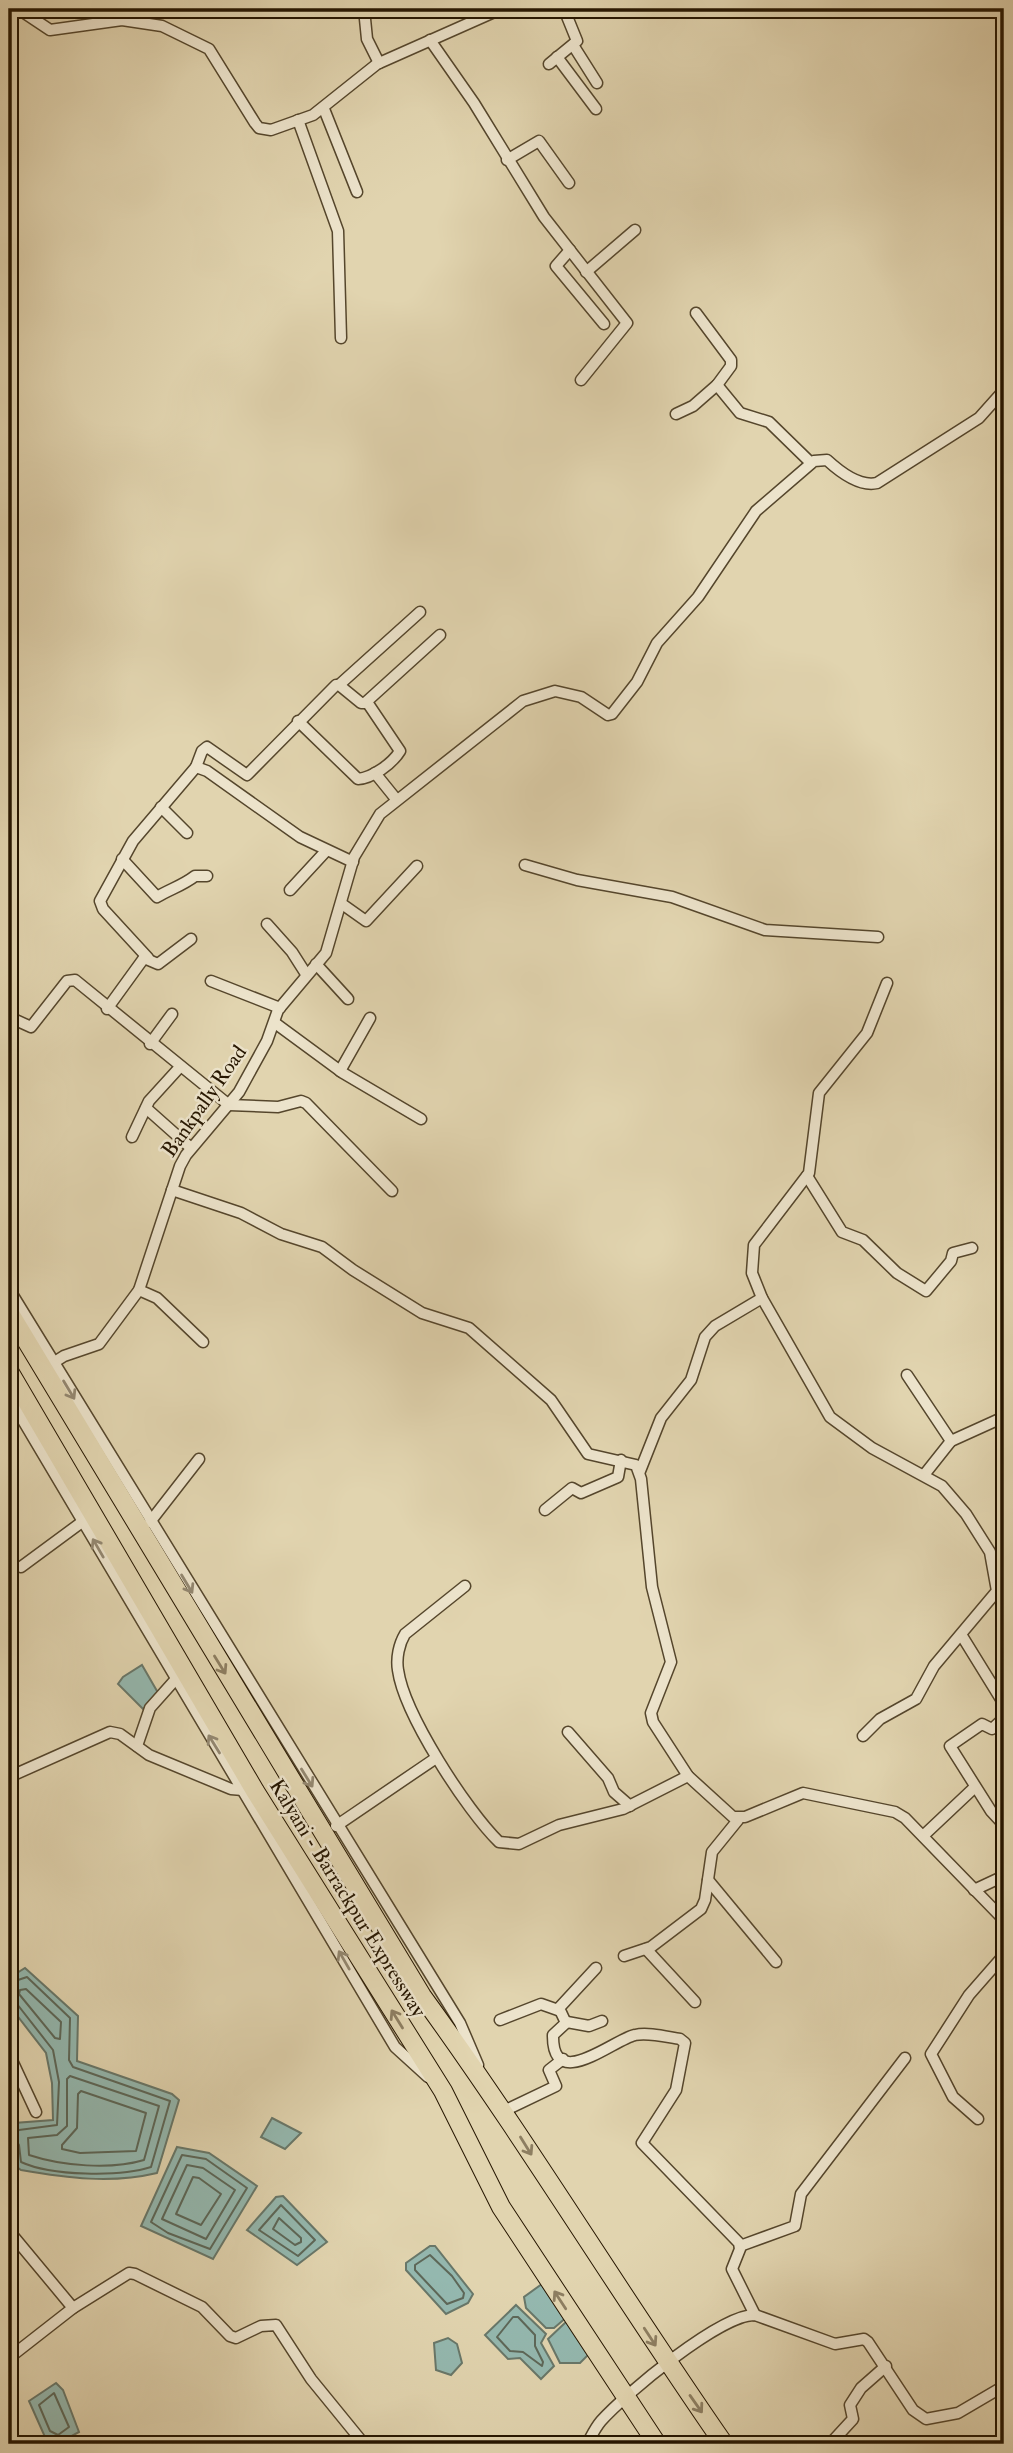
<svg xmlns="http://www.w3.org/2000/svg" width="1013" height="2453" font-family="'IM FELL Double Pica',serif">
<style>
.water{fill:#94b8af;stroke:#687769;stroke-width:2}
.lines{fill:none;stroke-linecap:round;stroke-linejoin:round}
.shore{stroke:#5d6758;stroke-width:2}
.minor-casing{stroke:#55462c;stroke-width:13}
.highway-casing{stroke:#261601;stroke-width:20}
.minor{stroke:#ece3cb;stroke-width:10}
.highway{stroke:#e1d4af;stroke-width:18}
.oneway{stroke:#938770}
.oneway2{stroke:#8d7e61}
.labels{text-anchor:middle;stroke-width:5;stroke-linejoin:round;paint-order:stroke}
.street-label{font-size:21px;fill:#261601;stroke:#ece3cb}
</style>
<rect width="100%" height="100%" fill="#e1d4af"/>
<filter id="stains"><feTurbulence type="fractalNoise" baseFrequency=".00286" numOctaves="4"/><feColorMatrix values="0 0 0 0 .2 0 0 0 0 .09 0 0 0 0 .02 0 0 0 .5 -.17"/></filter>
<radialGradient id="worn" r=".72"><stop offset=".6" stop-color="#630" stop-opacity="0"/><stop offset="1" stop-color="#630" stop-opacity=".3"/></radialGradient>
<g class="water">
<polygon points="142,1665 161,1698 143,1709 118,1684 123,1677"/>
<path d="M 25,1968 L 78,2016 L 77,2061 L 172,2094 L 179,2100 L 157,2173 C 111,2184 67,2178 21,2170 L 14,2165 L 11,2129 L 14,2123 L 53,2120 L 52,2083 L 46,2053 L 9,2005 L 9,1978 Z"/>
<polygon points="272,2118 301,2133 285,2149 261,2137"/>
<polygon points="177,2147 209,2153 257,2186 213,2259 141,2226"/>
<polygon points="283,2196 327,2242 297,2265 247,2230 276,2197"/>
<polygon points="430,2246 435,2246 473,2294 468,2303 446,2314 406,2270 406,2263"/>
<polygon points="546,2281 575,2310 554,2328 546,2328 526,2308 524,2297"/>
<polygon points="516,2305 546,2334 541,2343 554,2366 541,2379 520,2358 508,2359 485,2335"/>
<polygon points="567,2321 591,2352 580,2363 560,2363 548,2339"/>
<polygon points="448,2338 457,2344 462,2363 451,2375 436,2370 434,2343"/>
<polygon points="56,2383 63,2390 79,2432 59,2443 45,2437 29,2401"/>
</g>
<g class="lines">
<g class="shore">
<path d="M 9,1983 L 27,1977 L 70,2018 L 69,2060 L 73,2067 L 170,2101 L 151,2167 C 120,2177 51,2176 21,2162 L 19,2145 L 13,2135 L 19,2130 L 57,2125 L 59,2082 L 53,2050 L 17,2004 L 9,2001"/>
<polygon points="26,1989 61,2022 60,2039 55,2038 19,1994 20,1990"/>
<path d="M 70,2076 L 159,2106 L 144,2160 C 111,2170 62,2166 29,2155 L 28,2138 L 57,2135 L 67,2126 L 67,2079 Z"/>
<polygon points="81,2091 146,2113 136,2151 80,2153 62,2149 62,2145 77,2128 78,2094"/>
<polygon points="182,2155 206,2159 247,2188 210,2249 168,2233 151,2222"/>
<polygon points="187,2165 203,2168 235,2190 206,2239 162,2219"/>
<polygon points="193,2177 199,2178 221,2194 201,2225 176,2214"/>
<polygon points="281,2205 315,2240 298,2256 259,2230"/>
<polygon points="279,2218 301,2238 301,2242 295,2245 273,2229"/>
<polygon points="430,2255 452,2276 464,2293 463,2298 447,2304 415,2270 415,2265"/>
<polygon points="513,2317 518,2317 535,2335 535,2346 543,2362 542,2366 523,2352 510,2351 497,2337"/>
<polygon points="54,2393 69,2427 58,2435 50,2431 39,2405"/>
</g>
<defs>
<g id="minor">
<polyline points="364,9 367,39 379,63"/>
<polyline points="9,11 20,10 50,30 122,20 162,26 209,49 255,123 259,128 271,130 313,115 377,64 501,9"/>
<polyline points="430,40 474,103 544,217 627,323 581,380"/>
<polyline points="573,45 597,83"/>
<polyline points="557,57 596,109"/>
<polyline points="549,64 577,41 564,9"/>
<polyline points="324,109 357,192"/>
<polyline points="298,120 338,231 341,338"/>
<polyline points="507,160 539,141 569,183"/>
<polyline points="570,250 556,266 604,324"/>
<polyline points="586,272 635,230"/>
<polyline points="696,313 731,360 731,366 717,385"/>
<polyline points="676,414 693,406 717,385 740,413 769,422 811,463"/>
<polyline points="339,685 420,612"/>
<path d="M 298,721 L 358,779 C 372,778 392,764 400,751 L 367,702"/>
<polyline points="196,767 202,751 207,747 247,775 336,685 339,685 361,703 365,703 440,635"/>
<polyline points="375,773 396,799"/>
<polyline points="161,807 187,833"/>
<path d="M 122,859 L 157,897 C 170,889 182,886 195,876 L 207,876"/>
<polyline points="525,865 577,880 672,897 765,930 878,937"/>
<polyline points="290,890 326,851"/>
<polyline points="342,904 366,921 417,866"/>
<polyline points="267,924 292,952 306,974"/>
<polyline points="148,958 103,909 100,901 133,841 196,767 207,771 300,837 353,862"/>
<polyline points="316,964 348,999"/>
<polyline points="211,981 280,1008"/>
<polyline points="107,1009 144,958 158,964 191,939"/>
<polyline points="9,1017 31,1027 67,981 75,980 229,1105 278,1107 301,1101 306,1103 392,1191"/>
<polyline points="275,1023 343,1073 421,1119"/>
<polyline points="150,1044 172,1014"/>
<polyline points="340,1071 370,1018"/>
<polyline points="146,1108 191,1148"/>
<polyline points="132,1137 149,1101 179,1068"/>
<polyline points="807,1176 842,1232 863,1240 897,1273 926,1291 951,1261 953,1253 972,1248"/>
<polyline points="172,1190 241,1213 281,1234 322,1247 353,1270 422,1313 469,1328 551,1400 588,1454 636,1465 641,1479 652,1587 671,1662 651,1713 653,1722 688,1776 733,1817 745,1817 803,1793 895,1812 905,1818 1004,1920"/>
<polyline points="9,1289 460,2023 478,2065"/>
<polyline points="139,1290 157,1298 203,1342"/>
<path d="M 53,1363 L 64,1356 L 99,1344 L 139,1290 L 180,1166 L 186,1155 L 239,1092 L 267,1041 L 278,1010 L 326,953 L 354,857 L 380,814 L 523,701 L 555,691 L 581,697 L 608,715 L 612,714 L 637,682 L 657,643 L 698,597 L 756,511 L 814,461 L 827,460 C 840,472 859,487 877,483 L 979,418 L 1004,390"/>
<polyline points="907,1375 951,1441"/>
<polyline points="9,1397 395,2047 428,2077"/>
<polyline points="640,1471 661,1418 691,1380 705,1337 715,1326 762,1298"/>
<polyline points="924,1475 951,1441 1004,1417"/>
<polyline points="545,1510 572,1488 581,1493 618,1477 621,1460"/>
<polyline points="150,1522 199,1459"/>
<polyline points="21,1567 82,1522"/>
<path d="M 465,1586 L 405,1634 C 399,1644 396,1658 398,1670 C 404,1714 467,1811 499,1842 L 519,1844 L 559,1825 L 623,1809 L 688,1776"/>
<polyline points="962,1636 1004,1704"/>
<polyline points="1004,1718 992,1729 982,1724 950,1746 991,1811 1004,1825"/>
<polyline points="568,1732 608,1778 614,1792 630,1806"/>
<polyline points="863,1736 880,1719 916,1699 934,1666 997,1591 990,1552 966,1514 942,1486 872,1448 830,1417 762,1298 752,1273 754,1245 809,1173 819,1093 867,1033 887,983"/>
<polyline points="137,1746 150,1708 175,1680"/>
<polyline points="9,1777 110,1732 120,1734 149,1755 231,1789 243,1790"/>
<polyline points="336,1826 436,1758"/>
<polyline points="923,1836 975,1787"/>
<polyline points="1004,1846 1004,1853"/>
<polyline points="708,1880 776,1962"/>
<polyline points="974,1890 1004,1876"/>
<polyline points="646,1949 695,2002"/>
<polyline points="624,1956 651,1947 701,1909 705,1900 712,1852 738,1820"/>
<polyline points="500,2020 541,2004 558,2010"/>
<path d="M 602,2021 L 589,2026 L 567,2022 L 553,2035 C 552,2094 614,2039 635,2035 C 648,2032 667,2037 680,2039 L 685,2043 L 676,2090 L 642,2143 L 739,2243 L 740,2249 L 732,2269 L 755,2315"/>
<polyline points="566,2023 559,2008 596,1968"/>
<polyline points="9,2054 36,2112"/>
<polyline points="504,2111 556,2086 549,2070 563,2059"/>
<polyline points="978,2119 953,2097 931,2054 969,1995 1004,1955"/>
<polyline points="9,2231 73,2308"/>
<polyline points="740,2246 795,2226 801,2194 905,2058"/>
<polyline points="9,2358 73,2308 129,2273 135,2274 202,2307 230,2336 236,2338 261,2326 276,2325 311,2379 364,2444"/>
<path d="M 587,2444 C 591,2437 595,2428 601,2421 C 625,2394 721,2314 755,2315 L 835,2344 L 864,2339 L 868,2342 L 913,2410 L 926,2419 L 958,2413 L 1004,2386"/>
<polyline points="830,2444 853,2419 850,2405 861,2388 886,2366"/>
</g>
<g id="highway">
<path d="M 9,1312 L 422,1996 C 528,2142 621,2296 724,2444"/>
<polyline points="9,1371 255,1791 443,2091 501,2207 657,2444"/>
</g>
</defs>
<use href="#minor" class="minor-casing"/>
<use href="#highway" class="highway-casing"/>
<use href="#minor" class="minor"/>
<use href="#highway" class="highway"/>
</g>
<defs><path id="oneway-shaft" d="M-6 0H5M1.5-3L5.5 0L1.5 3" fill="none" stroke-width="1.6" stroke-linecap="round" stroke-linejoin="round" transform="scale(1.75)"/></defs>
<g class="oneway">
<use href="#oneway-shaft" transform="translate(69 1390) rotate(59)"/>
<use href="#oneway-shaft" transform="translate(98 1548) rotate(-120)"/>
<use href="#oneway-shaft" transform="translate(187 1584) rotate(59)"/>
<use href="#oneway-shaft" transform="translate(214 1744) rotate(-122)"/>
<use href="#oneway-shaft" transform="translate(307 1778) rotate(58)"/>
<use href="#oneway-shaft" transform="translate(344 1960) rotate(-120)"/>
</g>
<g class="oneway2">
<use href="#oneway-shaft" transform="translate(220 1665) rotate(58)"/>
<use href="#oneway-shaft" transform="translate(397 2019) rotate(-122)"/>
<use href="#oneway-shaft" transform="translate(526 2146) rotate(58)"/>
<use href="#oneway-shaft" transform="translate(560 2300) rotate(-123)"/>
<use href="#oneway-shaft" transform="translate(650 2337) rotate(57)"/>
<use href="#oneway-shaft" transform="translate(696 2404) rotate(55)"/>
</g>
<g class="labels">
<g class="street-label">
<text transform="translate(204 1101) rotate(-55)" y="7">Bankpally Road</text>
<text transform="translate(348 1898) rotate(58)" y="7">Kalyani - Barrackpur Expressway</text>
</g>
</g>
<rect width="1013" height="2453" fill="none" stroke="#e1d4af" stroke-width="35"/>
<rect x="10" y="10" width="992" height="2432" fill="none" stroke="#261601" stroke-width="3.5"/>
<rect x="18" y="18" width="978" height="2418" fill="none" stroke="#261601" stroke-width="2"/>
<rect width="100%" height="100%" filter="url(#stains)"/>
<rect width="100%" height="100%" fill="url(#worn)"/>
</svg>
